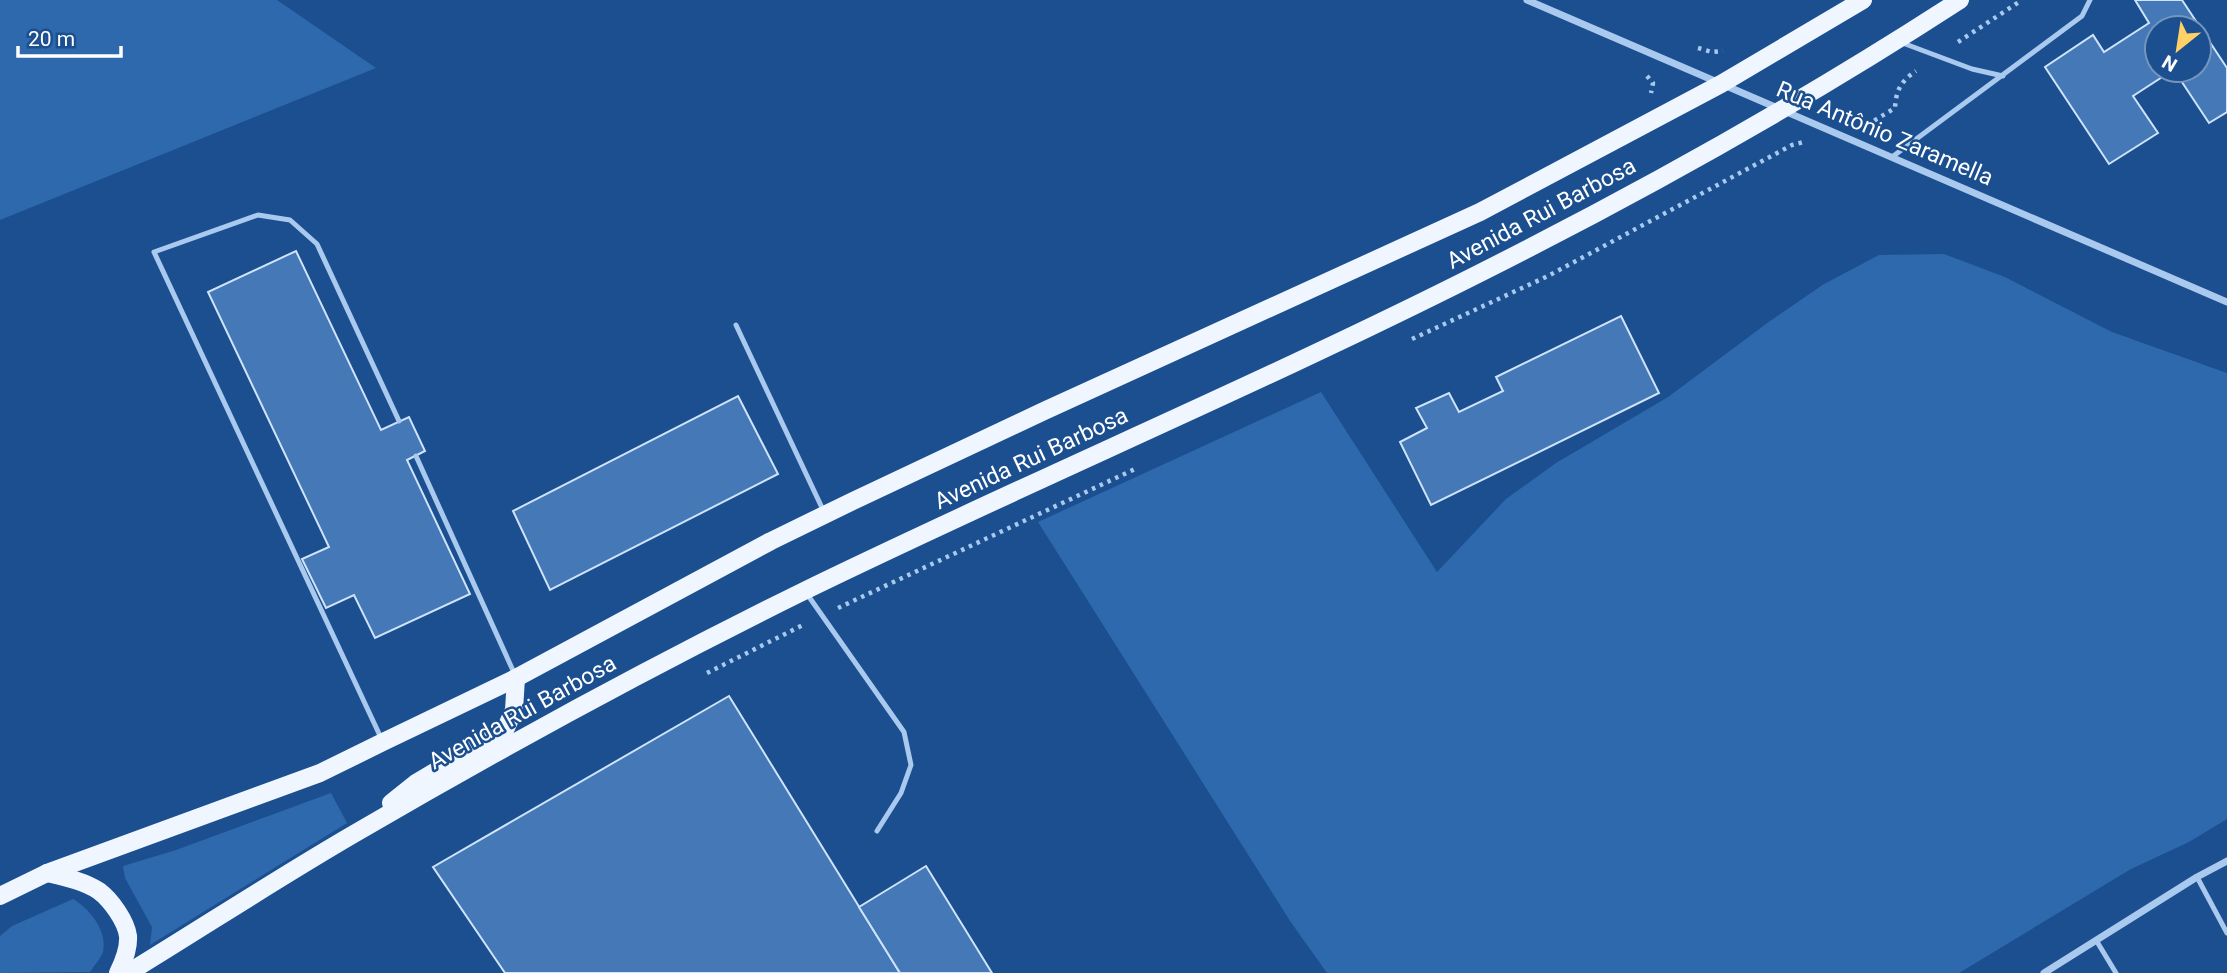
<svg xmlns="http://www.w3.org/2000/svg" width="2227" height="973" font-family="Roboto,sans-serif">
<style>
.green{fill:#2e69ad}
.building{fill:#4478b7;stroke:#cfe3fa;stroke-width:2}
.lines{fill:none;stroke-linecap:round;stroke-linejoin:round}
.path{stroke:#a9c9ee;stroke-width:4.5;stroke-dasharray:3.5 5;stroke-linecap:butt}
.service{stroke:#a9c9ee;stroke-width:5}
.minor{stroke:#a9c9ee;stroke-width:7}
.primary{stroke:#f0f6ff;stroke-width:18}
.labels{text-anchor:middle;stroke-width:5;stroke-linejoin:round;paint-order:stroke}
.street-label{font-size:23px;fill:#fff;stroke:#1b4f8f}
</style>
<rect width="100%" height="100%" fill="#1b4f8f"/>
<g class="green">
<polygon points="0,0 277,0 376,68 0,220"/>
<polygon points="1944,254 2005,277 2112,332 2227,373 2227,819 2189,842 2131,869 1959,973 1327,973 1290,921 1038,522 1321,392 1437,572 1506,499 1556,463 1668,397 1770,321 1824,284 1879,255"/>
<polygon points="331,793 347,823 150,945 152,927 125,878 123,866 176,850"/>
<path d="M 73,899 C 89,908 108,931 103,952 C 101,958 94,966 90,972 L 0,973 L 0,936 L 12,926 Z"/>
</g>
<g class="building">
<polygon points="2135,0 2182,0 2227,68 2227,112 2209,123 2174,70 2199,70 2199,28 2157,28 2157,70 2173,70 2133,96 2158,133 2109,164 2045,67 2093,35 2104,52 2149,23"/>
<polygon points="296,251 381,430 409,417 425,451 407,460 470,594 375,638 354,595 326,608 302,559 329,547 208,292"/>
<polygon points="1621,316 1659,393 1431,505 1400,442 1427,428 1416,408 1449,393 1459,412 1503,391 1496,377"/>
<polygon points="738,396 778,474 550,590 513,511"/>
<polygon points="729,696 900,973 505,973 433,867"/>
<polygon points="926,866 992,973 900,973 859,907"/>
</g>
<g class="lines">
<g class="path">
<polyline points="1958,42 2022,0"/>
<polyline points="1698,48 1712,52 1723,51"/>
<polyline points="1647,76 1653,83 1651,93"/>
<path d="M 1867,125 L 1895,108 C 1896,90 1901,81 1916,71"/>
<polyline points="1412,339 1548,276 1792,145 1804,142"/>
<polyline points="838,608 1135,469"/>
<polyline points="707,673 805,624"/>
</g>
<g class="service">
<polyline points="1900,42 1972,69 2003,76"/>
<polyline points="1892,157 2082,16 2090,0"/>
<polyline points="736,325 824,512"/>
<polyline points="416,456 515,675"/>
<polyline points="807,594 904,732 911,765 901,793 877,831"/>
<polyline points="382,740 154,252 258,215 290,220 317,244 399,421"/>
<polyline points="2197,877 2227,933"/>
<polyline points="2096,940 2116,973"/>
</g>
<g class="minor">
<polyline points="1527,0 2227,302"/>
<polyline points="2044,973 2197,877 2227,861"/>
</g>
<g class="primary">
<polyline points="391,803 416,783 505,730 514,710 516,678"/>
<path d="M 47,873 C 64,877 84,881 99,891 C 111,900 126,921 128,936 C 129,949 123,963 118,973"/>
<polyline points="0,896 47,873 320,773 383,742 516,678 771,541 853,501 1044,411 1480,212 1721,84 1863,0"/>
<path d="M 128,973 C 205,926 281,876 359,831 C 503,747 650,667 800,593 C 1025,483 1256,386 1480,273 C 1645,190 1806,100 1960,0"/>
</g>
</g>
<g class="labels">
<g class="street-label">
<text transform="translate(1885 133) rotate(23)" y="8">Rua Antônio Zaramella</text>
<text transform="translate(1541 213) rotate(-28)" y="8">Avenida Rui Barbosa</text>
<text transform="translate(1031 458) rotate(-25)" y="8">Avenida Rui Barbosa</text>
<text transform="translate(522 712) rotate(-29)" y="8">Avenida Rui Barbosa</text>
</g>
</g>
<g transform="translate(2178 49) rotate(210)"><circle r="33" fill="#1b4f8f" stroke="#7695bc" stroke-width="2"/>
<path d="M0-5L12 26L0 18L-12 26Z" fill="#ffd166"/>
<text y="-10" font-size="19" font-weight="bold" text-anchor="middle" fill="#ffffff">N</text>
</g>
<path d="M18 46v10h103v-10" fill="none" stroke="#ffffff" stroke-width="3.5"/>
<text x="28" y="46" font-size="21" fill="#ffffff" stroke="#1b4f8f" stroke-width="5" paint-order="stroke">20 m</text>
</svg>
